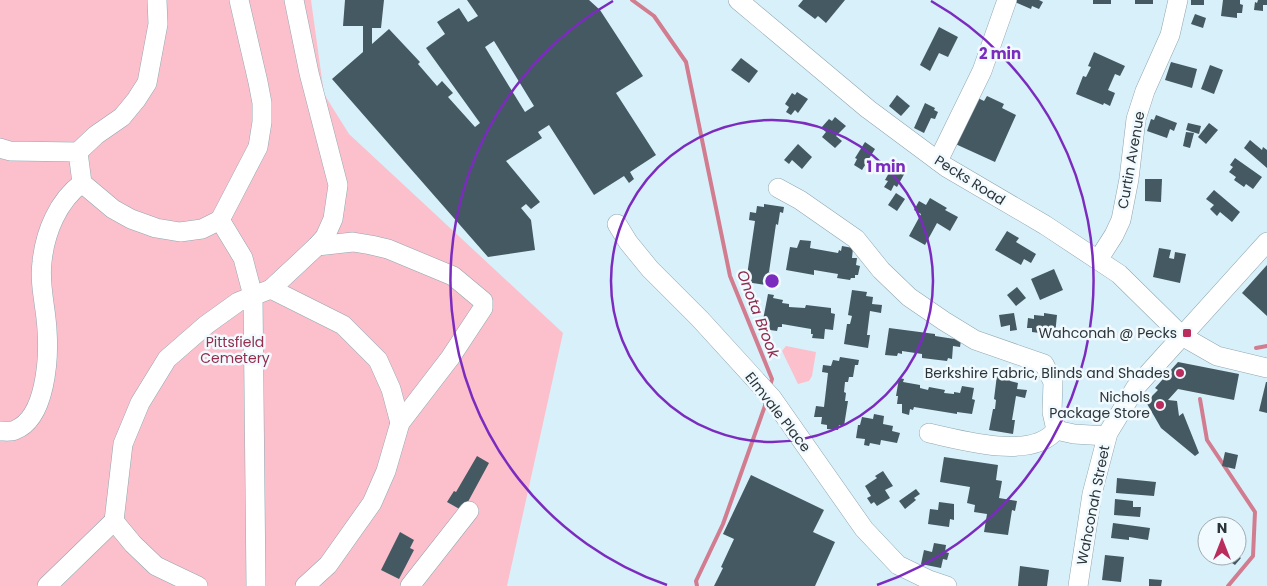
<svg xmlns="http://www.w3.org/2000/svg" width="1267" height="586" font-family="Poppins,sans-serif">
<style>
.green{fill:#fbc0cc}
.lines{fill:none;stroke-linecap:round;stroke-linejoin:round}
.stream{stroke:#d27c90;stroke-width:4}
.building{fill:#445961;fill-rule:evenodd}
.minor-casing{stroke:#90a6b0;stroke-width:20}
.minor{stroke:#fff;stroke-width:19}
.ring{fill:none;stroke:#7b2cbf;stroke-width:2.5}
.poi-dot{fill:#ba2c5c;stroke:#f1fafe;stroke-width:2}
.labels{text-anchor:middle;stroke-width:5;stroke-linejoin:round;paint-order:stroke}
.street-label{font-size:14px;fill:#2c3539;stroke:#f1fafe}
.poi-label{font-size:14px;fill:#2c3539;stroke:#f1fafe;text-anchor:end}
.park-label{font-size:14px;fill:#932d4c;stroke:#f1fafe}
.water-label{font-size:15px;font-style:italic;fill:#912a4b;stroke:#f1fafe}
.centre{fill:#7b2cbf;stroke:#f1fafe;stroke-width:2.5}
.ring-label{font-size:15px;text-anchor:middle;font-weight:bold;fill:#7b2cbf;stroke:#f1fafe;stroke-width:5;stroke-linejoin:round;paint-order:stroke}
</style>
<rect width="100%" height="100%" fill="#d8f0fa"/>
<g class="green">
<polygon points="0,0 311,0 324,94 349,134 563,333 507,586 0,586"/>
<polygon points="786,346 816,352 812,376 809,381 798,384 782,351"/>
</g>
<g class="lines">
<g class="stream">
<polyline points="632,0 654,16 686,62 730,276 772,379 770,386"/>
<polyline points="1256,348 1267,346"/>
<polyline points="1200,399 1207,440 1255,512 1253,556 1228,586"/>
<polyline points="697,586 696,581 723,524 767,400"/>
</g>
</g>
<g class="building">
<path d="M 345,0 L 384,0 L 381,28 L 372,28 L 372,44 L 389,29 L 420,62 L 418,64 L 437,86 L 442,81 L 453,93 L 448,97 L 475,127 L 480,123 L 426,48 L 445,34 L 437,22 L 459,8 L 468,22 L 478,16 L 467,0 L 589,0 L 600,10 L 643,76 L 616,93 L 656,155 L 630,172 L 634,179 L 629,183 L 624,176 L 594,195 L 549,125 L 538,132 L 542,138 L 506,161 L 540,202 L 531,209 L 526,204 L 521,208 L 531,220 L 535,250 L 488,257 L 332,79 L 363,52 L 363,26 L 343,26 ZM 494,41 L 534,106 L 525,112 L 485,47 Z"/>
<polygon points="803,0 845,0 826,23 818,16 815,19 798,6"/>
<polygon points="1017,0 1039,0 1043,2 1039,9 1032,6 1031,9 1015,2"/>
<rect x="1093" y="0" width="18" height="4"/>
<rect x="1135" y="0" width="18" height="4"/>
<rect x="1191" y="0" width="13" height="5"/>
<polygon points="1223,0 1240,0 1240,4 1243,5 1242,13 1237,13 1237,18 1221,16"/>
<polygon points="1258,0 1267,0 1267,5 1263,5 1263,11 1254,10 1255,2 1257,3"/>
<polygon points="1195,14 1206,18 1203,28 1191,24"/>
<polygon points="939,27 958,37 948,57 939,53 930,71 920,65"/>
<polygon points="1094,52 1125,66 1120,76 1115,74 1108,90 1115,93 1110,106 1104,103 1103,105 1076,94 1083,76 1086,77 1091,67 1088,66"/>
<polygon points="741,58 758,71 749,83 731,70"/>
<polygon points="1171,62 1197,69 1192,88 1165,80"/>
<polygon points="1210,65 1223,70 1214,94 1201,89"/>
<polygon points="797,92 808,99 798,113 795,110 791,115 786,112 789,107 785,104 792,93 795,95"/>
<polygon points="897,95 910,106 901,116 889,106"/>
<polygon points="972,95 984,101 987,96 1004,104 1002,108 1016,115 995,162 951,142"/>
<polygon points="925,103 935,108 934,110 938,112 935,119 931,118 924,133 914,128"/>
<polygon points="1156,115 1177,123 1174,131 1170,129 1167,138 1147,131 1151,119 1154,120"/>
<polygon points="835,117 846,126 836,136 842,141 835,148 822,137 826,132 821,128 829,119 832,121"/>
<polygon points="1188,123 1201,126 1199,134 1186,130"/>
<polygon points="1209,123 1218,130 1206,144 1198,137"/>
<polygon points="1186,132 1194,133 1190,148 1183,146"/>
<polygon points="1250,140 1262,150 1263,147 1267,150 1267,168 1244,148"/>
<polygon points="865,142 875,149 862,170 854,165 857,159 855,158"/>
<polygon points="798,144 812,157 802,169 792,160 789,164 784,160"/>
<polygon points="1235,158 1262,177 1253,189 1246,184 1244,187 1234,180 1236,177 1229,172 1233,167 1230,165"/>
<polygon points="895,162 907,169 897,187 894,185 891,191 884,187 888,181 885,180"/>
<polygon points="1145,179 1162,179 1161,202 1145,201"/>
<polygon points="1214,190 1240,212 1232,222 1220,212 1217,216 1210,209 1214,205 1206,199"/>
<polygon points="896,193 905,199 897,211 888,205"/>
<polygon points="930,198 947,208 945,210 958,217 950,231 937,223 925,245 909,236 921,214 914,210 919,201 926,205"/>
<polygon points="764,204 784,207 783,213 780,212 778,225 776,224 769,272 775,273 773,286 746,282 755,221 749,220 750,212 756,213 757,206 764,207"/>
<polygon points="1007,231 1019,238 1016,242 1036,254 1031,263 1024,259 1021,265 995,250"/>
<polygon points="800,240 811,241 810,248 838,253 839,250 841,251 842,246 853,248 852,258 857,258 856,265 860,266 858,275 855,275 855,278 851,278 850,280 837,278 838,274 814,270 814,275 786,270 790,247 797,248"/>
<polygon points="1159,248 1171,250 1169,258 1174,259 1175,252 1186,254 1180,283 1153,277"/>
<polygon points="1267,265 1267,316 1242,293"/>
<polygon points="1054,269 1063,290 1040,300 1031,279"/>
<polygon points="1017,287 1026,298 1016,306 1007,295"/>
<polygon points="852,290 867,292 866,296 873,297 872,304 882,305 881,313 870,311 867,335 870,335 868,348 844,344 847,324 850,324 852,316 848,315"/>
<polygon points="768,294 774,295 773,298 783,300 782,303 789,304 789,307 805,308 806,305 831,308 831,313 835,314 833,330 825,329 824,339 812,338 813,334 811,334 811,329 782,324 782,327 778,327 777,331 770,330 769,321 763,320"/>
<polygon points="1014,313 1017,330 1010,331 1010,325 1001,327 999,315"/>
<polygon points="1044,313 1057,315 1055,335 1032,332 1032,328 1027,328 1028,318 1034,319 1034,315 1044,316"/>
<polygon points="889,328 935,334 935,336 961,340 960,347 953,346 952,359 948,358 947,361 922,358 922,354 902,351 902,354 898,353 897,356 885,355"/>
<polygon points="840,357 859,360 858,365 855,365 853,377 849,377 848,382 845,382 844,392 846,393 845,401 848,401 844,426 839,425 838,430 827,429 827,425 821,424 822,417 814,417 816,406 824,407 828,373 822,372 823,365 831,366 833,360 839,361"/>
<polygon points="1178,362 1239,374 1234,400 1178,389 1168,400 1177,401 1179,416 1183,413 1199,453 1195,456 1161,428 1146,402 1158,390 1155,388"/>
<polygon points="997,375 1011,378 1010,381 1018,383 1017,389 1027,390 1025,398 1016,396 1012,420 1015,420 1013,434 989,430 993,409 995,409 996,400 994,399"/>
<polygon points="899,378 904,379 903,382 920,385 920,388 928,390 929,387 945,390 944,393 954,394 954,392 960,393 962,386 974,388 972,399 975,400 972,414 957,412 957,414 914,407 913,410 910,409 909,415 902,413 902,404 897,404 898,396 896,396"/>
<polygon points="1266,382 1267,382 1267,413 1259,411"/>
<polygon points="874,414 884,416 883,424 893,426 892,431 900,433 897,443 881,440 880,445 870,443 869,446 864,445 865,439 856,438 858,425 860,425 862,417 873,419"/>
<polygon points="1225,452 1238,455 1235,469 1222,466"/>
<polygon points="477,456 489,463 463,511 447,502 454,491 456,492"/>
<polygon points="944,457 998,465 996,480 1002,481 999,498 1017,501 1015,511 1012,510 1008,535 984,532 987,514 974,512 975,505 967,503 970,487 940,482"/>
<polygon points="883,471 893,486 885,490 890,498 877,506 874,502 871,504 867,498 871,496 865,486 877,478 875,476"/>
<polygon points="751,475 824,510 813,532 835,542 815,586 714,586 723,568 721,567 734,539 723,534"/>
<polygon points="1117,478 1156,482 1154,496 1116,493"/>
<polygon points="916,489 920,494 914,498 916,500 905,509 899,501"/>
<polygon points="1115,499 1133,501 1133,507 1141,507 1140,517 1114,515"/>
<polygon points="939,502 954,504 954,520 950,519 949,527 928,524 930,509 938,510"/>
<polygon points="1113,523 1150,528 1148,540 1129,537 1129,540 1111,538"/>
<polygon points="400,532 414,540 410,548 414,550 399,579 381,570"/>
<polygon points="934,543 946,545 945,552 949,553 947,560 943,559 941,568 921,564 924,550 932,552"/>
<polygon points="1105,555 1124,557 1121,582 1102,580"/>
<polygon points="1237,555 1241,558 1235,565 1229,561 1233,556"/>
<polygon points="1020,566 1049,570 1047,586 1018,586"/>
<polygon points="1149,579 1162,580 1161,586 1149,586"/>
</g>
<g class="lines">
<defs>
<g id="minor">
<polyline points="738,0 868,109 946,167 1045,225 1119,274 1182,336 1217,356 1267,368"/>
<polyline points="0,148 10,151 78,152 82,183 113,209 131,219 156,228 180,232 202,229 220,220 258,147 262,122 262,103 258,82 239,0"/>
<polyline points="78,152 96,135 122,117 136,100 147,83 158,24 157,0"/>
<polyline points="938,161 982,71 1007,0"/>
<polyline points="778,188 800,200 856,239 881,270 909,297 944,321 975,340 1044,364 1053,382 1052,412 1056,430"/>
<polyline points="617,224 628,242 650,269 700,319 772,398 864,529 898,565 929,580 947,586"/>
<polyline points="1098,260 1114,235 1121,220 1129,179 1136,119 1145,91 1170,35 1178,0"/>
<polyline points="271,289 317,246 325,237 333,219 338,185 309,73 294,0"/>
<path d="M 0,431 C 5,431 11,432 15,430 C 46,418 49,358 47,330 C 46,307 39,285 42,262 C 45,232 58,201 82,183"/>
<path d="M 929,433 C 962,440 1032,461 1056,430 L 1074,434 L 1107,436"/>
<polyline points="47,586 114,521"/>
<polyline points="198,586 156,566 133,544 114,521 123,444 140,403 167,359 206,325 238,302 253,296 243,258 220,220"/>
<polyline points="256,586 253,296 271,289 343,325 378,360 391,389 400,423"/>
<polyline points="305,586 328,565 372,503 386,471 400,423 450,358 483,308 483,301 453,276 388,249 371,245 353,242 317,246"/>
<polyline points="410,586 469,511"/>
<polyline points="1078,586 1092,494 1108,433 1136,387 1267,242"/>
</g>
</defs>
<use href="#minor" class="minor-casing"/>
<use href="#minor" class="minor"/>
</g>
<g class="ring">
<circle cx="772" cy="281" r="161"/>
<path d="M667 585A322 322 0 0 1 613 1M931 1A322 322 0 0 1 877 585"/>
</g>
<g class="poi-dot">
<rect x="1182" y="328" width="10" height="10" rx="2.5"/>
<circle cx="1180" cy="373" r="5"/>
<circle cx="1160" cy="405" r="5"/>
</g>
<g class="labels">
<g class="street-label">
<text transform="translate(1131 160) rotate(-80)" y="5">Curtin Avenue</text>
<text transform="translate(970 180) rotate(32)" y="5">Pecks Road</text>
<text transform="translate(778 412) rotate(52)" y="5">Elmvale Place</text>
<text transform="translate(1093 505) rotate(-79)" y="5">Wahconah Street</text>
</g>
<g class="poi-label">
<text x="1177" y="338">Wahconah @ Pecks</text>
<text x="1170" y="378">Berkshire Fabric, Blinds and Shades</text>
<text x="1150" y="402">Nichols<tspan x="1150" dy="16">Package Store</tspan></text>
</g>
<g class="park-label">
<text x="235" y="347">Pittsfield<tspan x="235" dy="16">Cemetery</tspan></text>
</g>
<g class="water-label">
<text transform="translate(758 314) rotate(69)" y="5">Onota Brook</text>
</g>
</g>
<circle cx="772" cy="281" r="8" class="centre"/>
<g class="ring-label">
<text x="1000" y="59">2 min</text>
<text x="886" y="172">1 min</text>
</g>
<g transform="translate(1222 541)"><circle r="24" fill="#f1fafe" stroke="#a2abaf"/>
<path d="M0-4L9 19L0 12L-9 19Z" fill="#ba2c5c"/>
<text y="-8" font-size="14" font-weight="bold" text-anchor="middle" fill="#2c3539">N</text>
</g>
</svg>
